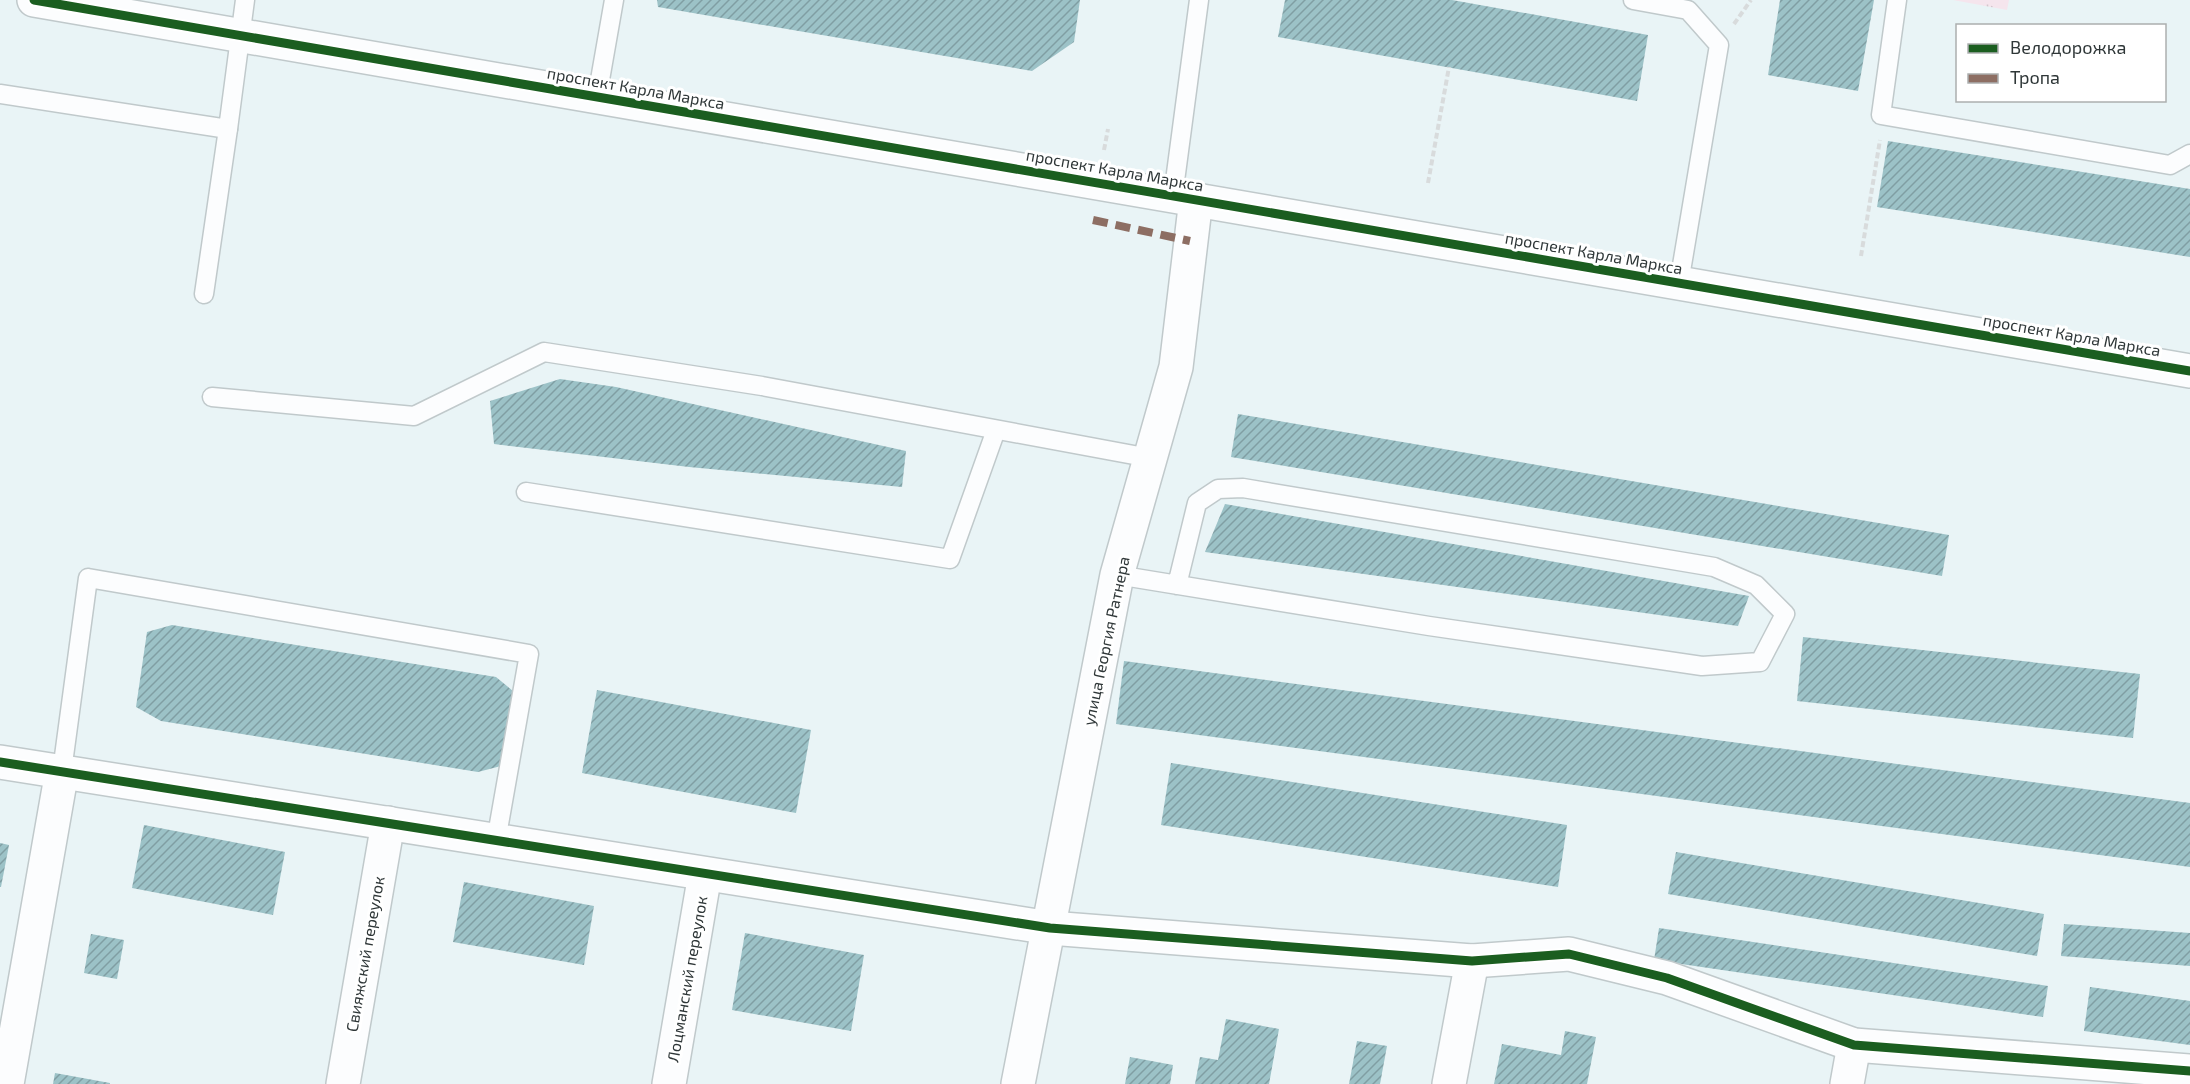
<svg xmlns="http://www.w3.org/2000/svg" width="2190" height="1084" font-family="'Exo 2',sans-serif">
<style>
.grass{fill:url(#grass-tufts)}
.building{fill:url(#building-hatch)}
.lines{fill:none;stroke-linecap:round;stroke-linejoin:round}
.lane-casing{stroke:#c0c9cb;stroke-width:21}
.street-casing{stroke:#c0c9cb;stroke-width:36}
.secondary-casing{stroke:#c0c9cb;stroke-width:36}
.path{stroke:#d8dbdc;stroke-width:4;stroke-dasharray:6 3;stroke-linecap:butt}
.lane{stroke:#fcfdfe;stroke-width:18}
.street{stroke:#fcfdfe;stroke-width:33}
.secondary{stroke:#fcfdfe;stroke-width:33}
.quiet{stroke:#8d6e63;stroke-width:8;stroke-dasharray:15 8;stroke-linecap:butt}
.cycleway-casing{stroke:#fff;stroke-width:13}
.cycleway{stroke:#1b5e20;stroke-width:9}
.labels{text-anchor:middle;stroke-width:6;stroke-linejoin:round;paint-order:stroke}
.street-label{font-size:16px;fill:#2f3738;stroke:#fff}
</style>
<defs>
<pattern id="grass-tufts" width="24" height="20" patternUnits="userSpaceOnUse" patternTransform="scale(1.5)"><rect width="24" height="20" fill="#f5e5ed"/><path d="M3 7l-1-3M5 7V3M7 7l1-3M15 17l-1-3M17 17v-4M19 17l1-3" fill="none" stroke="#d2c5cc"/></pattern>
<pattern id="building-hatch" width="6" height="6" patternUnits="userSpaceOnUse" patternTransform="scale(1.5)"><rect width="6" height="6" fill="#9cc2c7"/><path d="M-1 1l2-2M0 6l6-6M5 7l2-2" fill="none" stroke="#809ea3"/></pattern>
</defs>
<rect width="100%" height="100%" fill="#e9f4f6"/>
<polygon class="grass" points="1953,0 2009,0 2007,10"/>
<g class="building">
<polygon points="657,0 1080,0 1074,42 1032,71 658,7"/>
<polygon points="1285,0 1452,0 1648,35 1637,101 1278,37"/>
<polygon points="1780,0 1874,0 1858,91 1768,75"/>
<polygon points="1888,141 2190,189 2190,257 1877,207"/>
<polygon points="560,379 616,387 906,451 902,487 689,467 494,444 490,401"/>
<polygon points="1238,414 1949,535 1942,576 1231,457"/>
<polygon points="1225,504 1749,596 1738,626 1205,552"/>
<polygon points="172,625 496,677 513,691 501,766 478,772 161,721 136,707 147,632"/>
<polygon points="1803,637 2140,674 2133,738 1797,701"/>
<polygon points="1124,661 2190,803 2190,867 1116,724"/>
<polygon points="597,690 811,730 796,813 582,773"/>
<polygon points="1171,763 1567,825 1558,887 1161,825"/>
<polygon points="144,825 285,852 273,915 132,888"/>
<polygon points="0,843 9,845 1,887 0,887"/>
<polygon points="1676,852 2044,914 2037,956 1668,894"/>
<polygon points="464,882 594,906 584,965 453,942"/>
<polygon points="2064,924 2190,933 2190,966 2061,956"/>
<polygon points="1659,928 2048,986 2043,1017 1654,960"/>
<polygon points="745,933 864,955 851,1031 732,1010"/>
<polygon points="91,934 124,940 117,979 84,973"/>
<polygon points="2090,987 2190,1001 2190,1045 2084,1031"/>
<polygon points="1226,1019 1279,1029 1269,1084 1195,1084 1200,1057 1218,1060"/>
<polygon points="1565,1031 1596,1037 1587,1084 1494,1084 1502,1044 1561,1055"/>
<polygon points="1357,1041 1387,1046 1380,1084 1349,1084"/>
<polygon points="1130,1057 1173,1065 1170,1084 1125,1084"/>
<polygon points="55,1073 110,1083 110,1084 53,1084"/>
</g>
<g class="lines">
<defs>
<g id="lane">
<polyline points="1633,0 1688,10 1719,45 1679,283"/>
<polyline points="1897,0 1881,115 2170,165 2190,154"/>
<polyline points="0,94 228,129 245,0"/>
<polyline points="597,97 614,0"/>
<polyline points="1173,196 1199,0"/>
<polyline points="204,294 228,129"/>
<polyline points="212,397 414,416 544,352 762,386 1150,458"/>
<polyline points="526,492 950,559 996,430"/>
<polyline points="1117,575 1429,626 1702,666 1760,662 1785,614 1756,585 1714,567 1243,488 1218,489 1197,503 1177,585"/>
<polyline points="62,771 88,578 529,654 496,841"/>
</g>
<g id="street">
<polyline points="0,762 1050,928 1472,961 1569,954 1667,978 1854,1045 2190,1071"/>
<polyline points="7,1084 62,771"/>
<polyline points="343,1084 388,823"/>
<polyline points="669,1084 705,874"/>
<polyline points="1018,1084 1117,575 1176,367 1196,199"/>
<polyline points="1449,1084 1472,961"/>
<polyline points="1847,1084 1854,1045"/>
</g>
<polyline id="secondary" points="34,0 2190,371"/>
</defs>
<use href="#lane" class="lane-casing"/>
<use href="#street" class="street-casing"/>
<use href="#secondary" class="secondary-casing"/>
<g class="path">
<polyline points="1734,24 1751,0"/>
<polyline points="1104,150 1108,129"/>
<polyline points="1428,183 1449,67"/>
<polyline points="1861,256 1880,140"/>
</g>
<use href="#lane" class="lane"/>
<use href="#street" class="street"/>
<use href="#secondary" class="secondary"/>
<polyline class="quiet" points="1093,220 1190,241"/>
<defs>
<g id="cycleway">
<polyline points="34,0 2190,371"/>
<polyline points="0,762 1050,928 1472,961 1569,954 1667,978 1854,1045 2190,1071"/>
</g>
</defs>
<use href="#cycleway" class="cycleway-casing"/>
<use href="#cycleway" class="cycleway"/>
</g>
<g class="labels">
<g class="street-label">
<text transform="translate(636 88) rotate(10)" y="6">проспект Карла Маркса</text>
<text transform="translate(1115 170) rotate(10)" y="6">проспект Карла Маркса</text>
<text transform="translate(1594 253) rotate(10)" y="6">проспект Карла Маркса</text>
<text transform="translate(2072 335) rotate(10)" y="6">проспект Карла Маркса</text>
<text transform="translate(1106 641) rotate(-78)" y="6">улица Георгия Ратнера</text>
<text transform="translate(365 954) rotate(-80)" y="6">Свияжский переулок</text>
<text transform="translate(687 979) rotate(-80)" y="6">Лоцманский переулок</text>
</g>
</g>
<rect x="1956" y="24" width="210" height="78" fill="#ffffff" stroke="#acafaf" stroke-width="1.5"/>
<rect x="1968" y="44" width="30" height="9" fill="#1b5e20" stroke="#acafaf" stroke-width="1.5"/>
<text x="2010" y="54" font-size="18" fill="#2f3738">Велодорожка</text>
<rect x="1968" y="74" width="30" height="9" fill="#8d6e63" stroke="#acafaf" stroke-width="1.5"/>
<text x="2010" y="84" font-size="18" fill="#2f3738">Тропа</text>
</svg>
